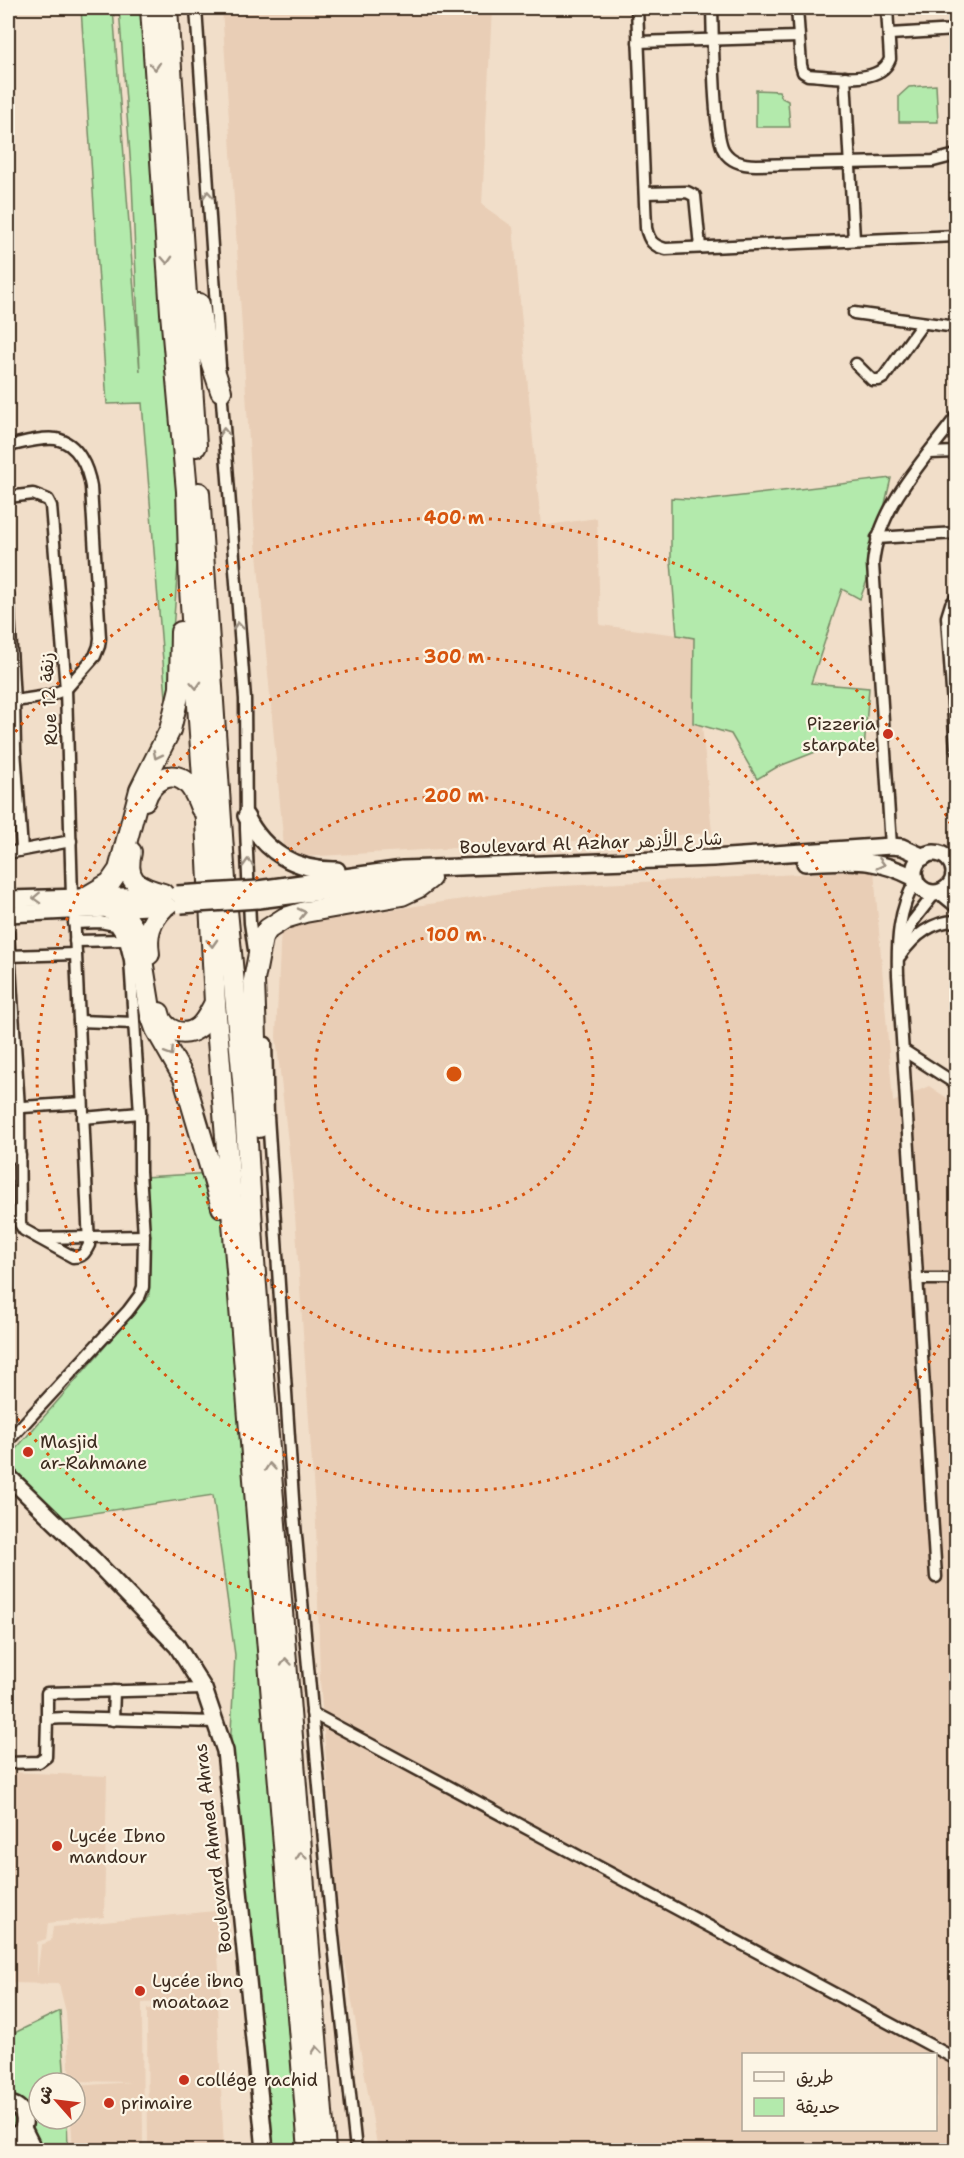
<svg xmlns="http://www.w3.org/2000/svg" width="964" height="2158" font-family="'Shantell Sans','Playpen Sans Arabic',sans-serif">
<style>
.built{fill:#e9ceb6;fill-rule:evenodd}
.green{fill:#b3eaac;stroke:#778a65;stroke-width:1.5}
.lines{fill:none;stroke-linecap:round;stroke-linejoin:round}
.street-casing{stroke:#3b2a1e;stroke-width:15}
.secondary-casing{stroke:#3b2a1e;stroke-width:20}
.highway-casing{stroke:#3b2a1e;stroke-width:24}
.street{stroke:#fcf5e5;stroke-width:10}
.secondary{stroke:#fcf5e5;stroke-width:15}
.highway{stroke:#fcf5e5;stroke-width:20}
.secondary-bridge-casing{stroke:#3b2a1e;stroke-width:20;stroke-linecap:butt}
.secondary-bridge{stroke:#fcf5e5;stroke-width:15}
.oneway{stroke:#9c9082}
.ring{fill:none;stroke:#d7540e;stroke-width:3;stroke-dasharray:3 6}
.poi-dot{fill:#c8321e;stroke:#fcf5e5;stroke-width:2}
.labels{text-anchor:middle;stroke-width:4.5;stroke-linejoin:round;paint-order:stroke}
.street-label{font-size:18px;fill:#3b2a1e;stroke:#fcf5e5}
.poi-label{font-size:18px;fill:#3b2a1e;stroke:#fcf5e5;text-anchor:start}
.centre{fill:#d7540e;stroke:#fcf5e5;stroke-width:3}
.ring-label{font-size:18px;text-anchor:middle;font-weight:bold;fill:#d7540e;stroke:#fcf5e5;stroke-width:4.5;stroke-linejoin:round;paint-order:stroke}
</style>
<rect width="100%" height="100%" fill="#f1dec9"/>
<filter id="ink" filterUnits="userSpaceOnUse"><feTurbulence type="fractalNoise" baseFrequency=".0167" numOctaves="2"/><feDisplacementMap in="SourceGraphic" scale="12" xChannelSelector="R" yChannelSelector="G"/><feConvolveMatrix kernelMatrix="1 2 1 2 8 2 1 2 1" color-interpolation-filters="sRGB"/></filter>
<g filter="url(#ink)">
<g class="built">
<polygon points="222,8 492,8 482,205 513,227 541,526 597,518 600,625 694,637 712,833 285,858 254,521"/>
<path d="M 874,870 L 893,1102 L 929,1086 L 956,1104 L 956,2150 L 378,2150 L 338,1922 L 320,1680 L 316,1523 L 293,1186 L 276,1037 L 281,926 L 544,887 ZM 744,2054 L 936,2054 L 936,2130 L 744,2130 Z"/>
<polygon points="8,1772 107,1776 104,1917 48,1923 46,1939 37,1942 37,1977 41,1945 51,1941 53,1927 215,1911 221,1999 142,2003 143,2150 73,2150 71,2119 75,2119 75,2086 131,2082 70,2081 66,2012 59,1984 8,1983"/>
<polygon points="217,2005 224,2150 148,2150 147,2009"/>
</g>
<g class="green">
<polygon points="81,8 113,8 140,372 132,182 119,8 145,8 176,458 179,551 167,710 142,403 107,404"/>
<polygon points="936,85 938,122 899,122 899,96 909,87"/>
<polygon points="756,90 779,91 782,98 788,101 790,127 756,127"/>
<polygon points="891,478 877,538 873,564 860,599 842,589 811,683 869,688 864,750 818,751 777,767 757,779 731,734 693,723 694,638 677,635 671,562 671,498 708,500"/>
<polygon points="213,1173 224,1214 309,2150 264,2150 229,1770 235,1655 213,1495 53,1519 8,1475 8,1458 149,1296 143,1177"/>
<polygon points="60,2011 65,2083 39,2083 39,2119 67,2119 68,2150 35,2150 8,2133 8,2036"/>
</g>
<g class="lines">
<defs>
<g id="street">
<polyline points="196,8 220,366"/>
<path d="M 637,8 L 646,228 C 649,241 653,246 666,249 L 956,236"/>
<path d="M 712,8 C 713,33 713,135 724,151 C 731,162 744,165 756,165 L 933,161 L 956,155"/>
<path d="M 797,8 L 801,65 L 803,72 L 808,75 C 831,76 880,86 890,59 L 887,8"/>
<polyline points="890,34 956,30"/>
<polyline points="638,42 798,37"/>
<polyline points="845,77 854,239"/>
<polyline points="645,193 687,192 695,196 700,247"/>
<polyline points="854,313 956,327"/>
<polyline points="856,364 872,380 879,380 884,377 923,323"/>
<polyline points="221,388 245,699 246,829 250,923 254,950"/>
<path d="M 8,446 C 22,443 41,437 56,439 C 78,443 88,468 91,487 L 100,638 L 99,646 L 95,656 L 66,689 L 48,696 L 8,702"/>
<polyline points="930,453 956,452"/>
<polyline points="8,497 33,494 48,500 51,506 66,689 72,897"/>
<polyline points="877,538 956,533"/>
<polyline points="8,595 14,701 15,749 22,850"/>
<polyline points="956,598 951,604 947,617 956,750"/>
<path d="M 891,846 L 873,564 C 878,507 923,462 956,417"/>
<polyline points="8,853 71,841"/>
<polyline points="953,880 956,883"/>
<path d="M 916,881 C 898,909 897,943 898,975 L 936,1577"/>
<polyline points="939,893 956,907"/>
<path d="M 8,933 L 19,1108 L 20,1224 L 24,1230 L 73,1257 C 83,1257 85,1253 89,1245 L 74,910"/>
<polyline points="75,941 125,940"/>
<polyline points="903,941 913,921 935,893"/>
<polyline points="8,956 76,954"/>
<path d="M 900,956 C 913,937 932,921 956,921"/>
<polyline points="79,1021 134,1023"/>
<polyline points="266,1043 268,1116 294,1514 331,1917 356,2150"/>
<polyline points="903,1050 956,1084"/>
<polyline points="8,1108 82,1103"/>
<polyline points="83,1118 140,1113"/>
<polyline points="8,1157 20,1156"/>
<polyline points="39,1238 144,1236"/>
<polyline points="917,1279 956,1279"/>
<polyline points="8,1441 128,1311 140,1295 143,1287 144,1236 140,1171 140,1113 130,960 125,940 115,925 100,922 74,923"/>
<polyline points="312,1713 956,2059"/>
<polyline points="47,1719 47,1693 204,1689"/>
<polyline points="113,1720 114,1691"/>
<polyline points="8,1763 39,1762 46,1757 47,1719 64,1718 216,1722"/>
</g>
<g id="secondary">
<path d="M 246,816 C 264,852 296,871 337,870"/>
<circle cx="934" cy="873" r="20"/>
<path d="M 805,863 C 852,861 872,856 915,878"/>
<polyline points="258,889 403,869 713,858 891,846 902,847 924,857"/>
<polyline points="8,899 157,895"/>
<polyline points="258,900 431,878"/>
<polyline points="8,914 169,906"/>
<polyline points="8,1476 93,1559 177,1646 204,1689 225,1751 265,2150"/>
<path d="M 8,2104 C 23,2106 29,2120 20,2133 L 8,2137"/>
<polyline points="23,2128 34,2150"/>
<polyline points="15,2136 18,2150"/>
</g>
<g id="highway">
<polyline points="151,8 171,313 187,491 190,589 206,821 215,1003 309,2150"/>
<polyline points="167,8 196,446"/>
<polyline points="199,304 204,340 221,391"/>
<polyline points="199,493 227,910 244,1091 254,1261 325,2150"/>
<path d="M 145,800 C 151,781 173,766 190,786 C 195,792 198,800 201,808"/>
<path d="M 131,852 C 124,882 138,887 163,894"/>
<polyline points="88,896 110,883 119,870 140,790 170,730 180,688 181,632"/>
<polyline points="109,908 127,919 138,935 151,1015 156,1029 184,1078 222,1207"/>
<path d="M 149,954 C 146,935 150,921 164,907"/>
<path d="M 159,1013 C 162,1031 185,1039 199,1027 C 207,1021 210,1011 215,1003"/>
<polyline points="259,1127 254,980 262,938 268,929 285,918 305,912 402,895 417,888 430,878"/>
</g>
</defs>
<use href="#street" class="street-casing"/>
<use href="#secondary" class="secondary-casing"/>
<use href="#highway" class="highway-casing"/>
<use href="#street" class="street"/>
<use href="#secondary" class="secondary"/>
<use href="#highway" class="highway"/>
<defs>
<g id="secondary-bridge">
<polyline points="177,894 258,889"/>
<polyline points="181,905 258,900"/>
</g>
</defs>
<use href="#secondary-bridge" class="secondary-bridge-casing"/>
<use href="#secondary-bridge" class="secondary-bridge"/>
</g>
<defs><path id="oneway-chevron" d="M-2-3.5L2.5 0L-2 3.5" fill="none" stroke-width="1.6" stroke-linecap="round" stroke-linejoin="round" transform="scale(1.5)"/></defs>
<g class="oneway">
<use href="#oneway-chevron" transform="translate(155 66) rotate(86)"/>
<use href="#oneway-chevron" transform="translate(208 195) rotate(-94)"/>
<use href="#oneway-chevron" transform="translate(167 260) rotate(87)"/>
<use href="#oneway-chevron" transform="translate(224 432) rotate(-93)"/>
<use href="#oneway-chevron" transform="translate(238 626) rotate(-95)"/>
<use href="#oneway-chevron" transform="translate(196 685) rotate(87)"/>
<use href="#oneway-chevron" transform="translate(157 755) rotate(117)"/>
<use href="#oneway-chevron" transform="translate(248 863) rotate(-92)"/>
<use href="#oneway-chevron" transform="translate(881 864) rotate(15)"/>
<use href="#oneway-chevron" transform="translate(37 898) rotate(178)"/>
<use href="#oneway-chevron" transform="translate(302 913) rotate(-13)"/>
<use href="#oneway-chevron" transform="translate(212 943) rotate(87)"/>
<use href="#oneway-chevron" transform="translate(170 1052) rotate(58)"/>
<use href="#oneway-chevron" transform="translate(270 1467) rotate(-95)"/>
<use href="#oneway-chevron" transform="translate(286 1662) rotate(-95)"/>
<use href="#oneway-chevron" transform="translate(301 1856) rotate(-95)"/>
<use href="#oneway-chevron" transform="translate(317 2050) rotate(-95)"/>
</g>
</g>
<g class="ring">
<circle cx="454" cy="1074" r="139"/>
<circle cx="454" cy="1074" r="278"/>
<circle cx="454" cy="1074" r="417"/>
<path d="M956 1313A556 556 0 0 1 10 1409M10 739A556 556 0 0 1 956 835"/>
</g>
<g class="poi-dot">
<circle cx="888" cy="734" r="6"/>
<circle cx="28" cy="1452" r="6"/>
<circle cx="57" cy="1846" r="6"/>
<circle cx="140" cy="1991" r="6"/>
<circle cx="184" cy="2080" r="6"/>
<circle cx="109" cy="2103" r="6"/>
</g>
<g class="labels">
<g class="street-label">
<text transform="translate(49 699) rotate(-93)" y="6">Rue 12 زنقة</text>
<text transform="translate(591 843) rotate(-2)" y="6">Boulevard Al Azhar شارع الأزهر</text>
<text transform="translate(213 1848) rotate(-97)" y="6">Boulevard Ahmed Ahras</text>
</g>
<g class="poi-label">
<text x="876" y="730" text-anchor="end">Pizzeria<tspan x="876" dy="21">starpate</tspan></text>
<text x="40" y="1448">Masjid<tspan x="40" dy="21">ar-Rahmane</tspan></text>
<text x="69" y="1842">Lycée Ibno<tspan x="69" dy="21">mandour</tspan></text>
<text x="152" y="1987">Lycée ibno<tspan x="152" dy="21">moataaz</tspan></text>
<text x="196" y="2086">collége rachid</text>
<text x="121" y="2109">primaire</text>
</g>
</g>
<circle cx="454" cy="1074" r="9" class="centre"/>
<g class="ring-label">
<text x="454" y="524">400 m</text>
<text x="454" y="663">300 m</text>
<text x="454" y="802">200 m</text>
<text x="454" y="941">100 m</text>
</g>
<rect width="964" height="2158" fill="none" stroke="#fcf5e5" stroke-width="30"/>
<rect x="15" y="15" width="934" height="2128" fill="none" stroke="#3b2a1e" stroke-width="2" filter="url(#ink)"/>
<rect x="742" y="2053" width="195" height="78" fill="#fcf5e5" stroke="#afa495" stroke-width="1.5"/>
<rect x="754" y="2072" width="30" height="9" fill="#fcf5e5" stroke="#afa495" stroke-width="1.5"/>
<text x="796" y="2083" font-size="18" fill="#3b2a1e">طريق</text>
<rect x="754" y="2098" width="30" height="18" fill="#b3eaac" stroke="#afa495" stroke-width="1.5"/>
<text x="796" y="2113" font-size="18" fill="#3b2a1e">حديقة</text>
<g transform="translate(57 2101) rotate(298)"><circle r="28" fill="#fcf5e5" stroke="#afa495" stroke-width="1.5"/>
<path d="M0-4.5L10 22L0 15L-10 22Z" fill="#c8321e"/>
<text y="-9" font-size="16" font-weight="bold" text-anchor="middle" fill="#3b2a1e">ش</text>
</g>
</svg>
